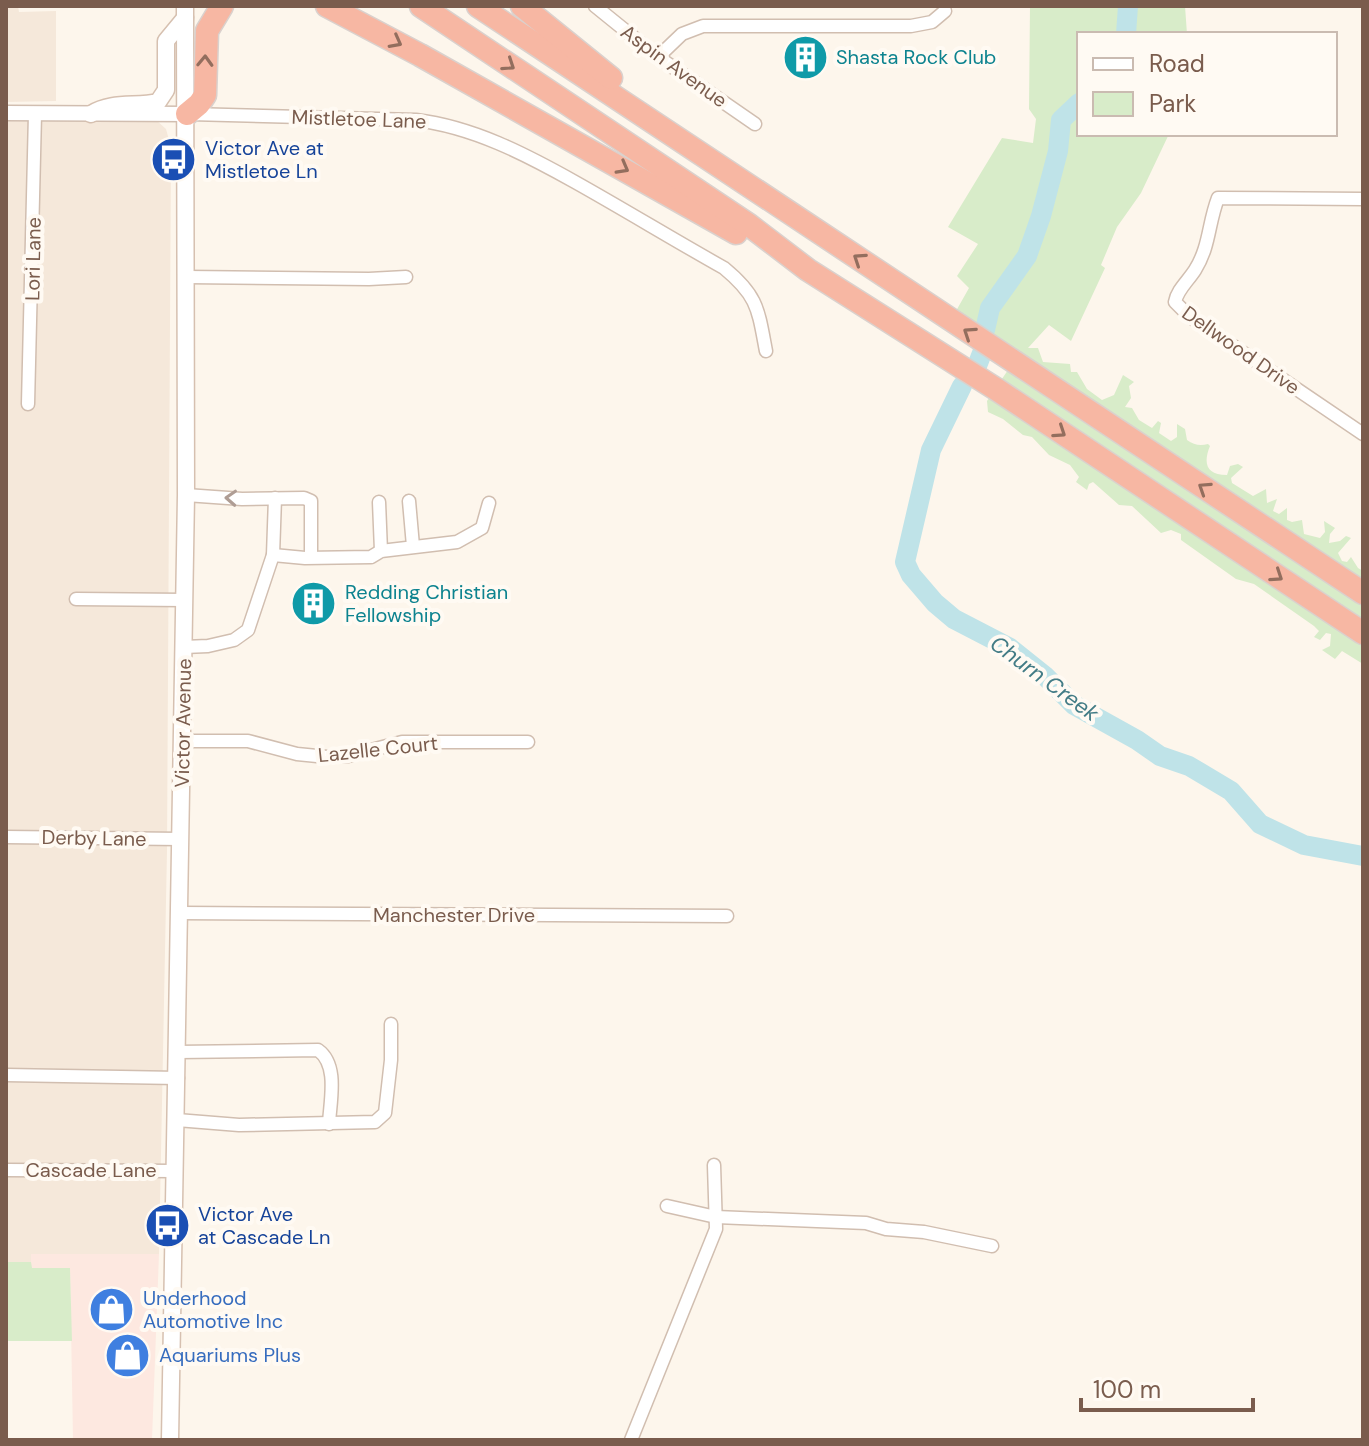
<svg xmlns="http://www.w3.org/2000/svg" width="1369" height="1446" font-family="'DM Sans',sans-serif">
<style>
.residential{fill:#f5e8da}
.commercial{fill:#fde8e0}
.green{fill:#d8ecc9}
.lines{fill:none;stroke-linecap:round;stroke-linejoin:round}
.river{stroke:#bfe3e8;stroke-width:20}
.minor-casing{stroke:#d1beb0;stroke-width:15}
.tertiary-casing{stroke:#d1beb0;stroke-width:17}
.secondary-casing{stroke:#d6c0b0;stroke-width:19}
.motorway-casing{stroke:#dad1cd;stroke-width:25}
.minor{stroke:#fff;stroke-width:12}
.tertiary{stroke:#fff;stroke-width:14}
.secondary{stroke:#fff;stroke-width:16}
.motorway{stroke:#f7b7a3;stroke-width:22}
.oneway{stroke:#936e5e}
.oneway2{stroke:#af9d94}
.labels{text-anchor:middle;stroke-width:8;stroke-linejoin:round;paint-order:stroke}
.culture-label{font-size:20px;fill:#0d838f;stroke:#fffaf3;text-anchor:start}
.street-label{font-size:20px;fill:#7a5c4d;stroke:#fffaf3}
.transit-label{font-size:20px;fill:#164399;stroke:#fffaf3;text-anchor:start}
.shop-label{font-size:20px;fill:#366cbe;stroke:#fffaf3;text-anchor:start}
.water-label{font-size:22px;font-style:italic;fill:#437c86;stroke:#fffaf3}
</style>
<rect width="100%" height="100%" fill="#fdf6ec"/>
<g class="residential">
<polygon points="6,6 18,6 19,12 56,11 56,101 6,102"/>
<polygon points="156,120 166,129 171,147 167,851 159,1254 32,1254 31,1262 6,1262 6,121"/>
</g>
<polygon class="commercial" points="31,1254 159,1254 152,1440 73,1440 70,1269 31,1268"/>
<g class="green">
<path d="M 1030,6 L 1185,6 L 1187,34 L 1079,34 L 1079,134 L 1169,134 L 1141,193 L 1117,227 L 1101,265 L 1105,268 L 1071,341 L 1049,325 L 1028,348 L 1038,348 L 1043,362 L 1070,364 L 1071,372 L 1077,372 L 1087,389 L 1102,400 L 1114,395 L 1123,375 L 1134,382 L 1129,386 L 1131,398 L 1125,407 L 1132,408 L 1139,420 L 1152,428 L 1158,421 L 1161,423 L 1159,433 L 1171,441 L 1177,437 L 1177,424 L 1185,429 L 1187,440 C 1194,445 1200,446 1208,444 L 1210,446 C 1203,463 1206,475 1227,475 L 1230,466 L 1238,464 L 1243,467 L 1231,478 L 1232,483 L 1253,496 L 1266,489 L 1267,503 L 1277,499 L 1273,511 L 1279,514 L 1287,508 L 1287,520 L 1292,522 L 1302,520 L 1304,534 L 1320,538 L 1325,532 L 1324,521 L 1335,528 L 1330,534 L 1329,543 L 1340,541 L 1346,536 L 1351,538 L 1338,553 L 1342,561 L 1347,562 L 1351,557 L 1358,568 L 1363,571 L 1363,664 L 1342,651 L 1335,659 L 1322,650 L 1330,646 L 1331,634 L 1326,633 L 1320,640 L 1314,637 L 1319,631 L 1314,626 L 1254,584 L 1236,579 L 1181,540 L 1181,534 L 1171,530 L 1161,533 L 1132,506 L 1119,505 L 1093,482 L 1089,484 L 1087,490 L 1076,482 L 1079,477 L 1070,465 L 1049,455 L 1032,437 L 1023,435 L 1003,419 L 988,412 L 987,401 L 1008,370 L 956,311 L 969,288 L 957,276 L 978,244 L 948,227 L 1002,138 L 1033,143 L 1036,119 L 1029,109 Z"/>
<polygon points="6,1262 31,1262 32,1268 70,1268 72,1341 6,1341"/>
</g>
<g class="lines">
<g class="river">
<polyline points="1126,34 1128,6"/>
<polyline points="985,330 990,308 1027,256 1041,216 1058,151 1061,120 1079,103"/>
<polyline points="977,366 982,353"/>
<polyline points="962,386 931,450 905,562 911,575 935,603 954,619 1010,648 1045,676 1074,705 1137,740 1160,756 1189,766 1231,791 1260,824 1304,845 1363,856"/>
</g>
<defs>
<g id="minor">
<polyline points="595,6 658,57 755,124"/>
<polyline points="658,57 682,34 703,26 911,26 932,22 945,11"/>
<path d="M 190,114 L 416,120 C 473,127 525,154 575,182 C 625,210 674,240 724,268 C 758,296 758,309 766,351"/>
<path d="M 1363,199 L 1218,198 C 1208,224 1210,246 1195,270 C 1188,281 1177,290 1175,302 L 1189,316 L 1363,434"/>
<polyline points="187,277 369,279 406,277"/>
<polyline points="28,404 35,114"/>
<polyline points="186,495 242,499 304,498 311,501 311,556"/>
<polyline points="409,501 413,546"/>
<polyline points="379,502 381,551"/>
<polyline points="273,555 305,558 371,557 381,551 457,542 482,528 489,503"/>
<polyline points="76,599 185,600"/>
<polyline points="184,647 208,646 234,640 248,630 273,555 275,498"/>
<polyline points="183,741 248,741 297,754 327,757 348,756 402,742 528,742"/>
<polyline points="6,837 181,839"/>
<polyline points="181,913 727,916"/>
<path d="M 178,1052 L 318,1050 C 339,1065 330,1101 329,1124"/>
<polyline points="6,1075 178,1078"/>
<polyline points="177,1120 239,1125 375,1122 385,1113 391,1060 391,1024"/>
<polyline points="6,1170 176,1171"/>
<polyline points="667,1206 716,1217 866,1223 886,1229 924,1232 992,1246"/>
<polyline points="631,1440 716,1229 714,1165"/>
</g>
<polyline id="tertiary" points="6,113 187,114"/>
<g id="secondary">
<path d="M 91,114 C 112,101 135,107 158,102 L 166,90 L 166,41 L 185,18"/>
<polyline points="170,1440 186,495 185,6"/>
</g>
<g id="motorway">
<polyline points="327,6 420,55 736,233"/>
<polyline points="421,6 749,225 808,270 996,389 1363,633"/>
<polyline points="478,6 1363,593"/>
<polyline points="522,6 611,78"/>
<polyline points="187,114 199,104 205,95 207,31 222,6"/>
</g>
</defs>
<use href="#minor" class="minor-casing"/>
<use href="#tertiary" class="tertiary-casing"/>
<use href="#secondary" class="secondary-casing"/>
<use href="#motorway" class="motorway-casing"/>
<use href="#minor" class="minor"/>
<use href="#tertiary" class="tertiary"/>
<use href="#secondary" class="secondary"/>
<use href="#motorway" class="motorway"/>
</g>
<defs><path id="oneway-chevron" d="M-2-3.5L2.5 0L-2 3.5" fill="none" stroke-width="1.6" stroke-linecap="round" stroke-linejoin="round" transform="scale(2)"/></defs>
<g class="oneway">
<use href="#oneway-chevron" transform="translate(396 42) rotate(28)"/>
<use href="#oneway-chevron" transform="translate(205 61) rotate(-88)"/>
<use href="#oneway-chevron" transform="translate(509 65) rotate(34)"/>
<use href="#oneway-chevron" transform="translate(623 168) rotate(29)"/>
<use href="#oneway-chevron" transform="translate(859 259) rotate(-146)"/>
<use href="#oneway-chevron" transform="translate(969 333) rotate(-146)"/>
<use href="#oneway-chevron" transform="translate(1060 432) rotate(34)"/>
<use href="#oneway-chevron" transform="translate(1204 488) rotate(-147)"/>
<use href="#oneway-chevron" transform="translate(1277 576) rotate(34)"/>
</g>
<use class="oneway2" href="#oneway-chevron" transform="translate(231 498) rotate(-177)"/>
<defs>
<symbol id="building-disc" viewBox="-11 -11 22 22"><circle r="9.5" fill="#0f9aa8" stroke="#fffaf3"/><path d="M-4-6H4V6H1V3H-1V6H-4ZM-2.5-4.3h1.7v1.8h-1.7ZM.8-4.3h1.7v1.8H.8ZM-2.5-1h1.7V.8h-1.7ZM.8-1h1.7V.8H.8Z" fill="#fff"/></symbol>
<symbol id="bus-disc" viewBox="-11 -11 22 22"><circle r="9.5" fill="#1a4fb4" stroke="#fffaf3"/><path d="M-5-6H5V4H4V6H2V4H-2V6H-4V4H-5ZM-3.5-4V0h7V-4ZM-3.5 1.2v1.5H-2V1.2ZM2 1.2v1.5H3.5V1.2Z" fill="#fff"/></symbol>
<symbol id="shop-disc" viewBox="-11 -11 22 22"><circle r="9.5" fill="#3f7fe0" stroke="#fffaf3"/><path d="M-5-2.5h2.3a2.7 3.5 0 0 1 5.4 0H5L5.5 6h-11ZM-1.5-2.5h3a1.5 2.3 0 0 0-3 0Z" fill="#fff"/></symbol>
</defs>
<g fill-rule="evenodd">
<use href="#building-disc" x="780" y="32" width="51" height="51"/>
<use href="#bus-disc" x="148" y="134" width="51" height="51"/>
<use href="#building-disc" x="288" y="578" width="51" height="51"/>
<use href="#bus-disc" x="142" y="1200" width="51" height="51"/>
<use href="#shop-disc" x="86" y="1284" width="51" height="51"/>
<use href="#shop-disc" x="102" y="1330" width="51" height="51"/>
</g>
<g class="labels">
<g class="culture-label">
<text x="836" y="64">Shasta Rock Club</text>
<text x="345" y="599">Redding Christian<tspan x="345" dy="23">Fellowship</tspan></text>
</g>
<g class="street-label">
<text transform="translate(674 66) rotate(36)" y="7">Aspin Avenue</text>
<text transform="translate(359 119) rotate(2)" y="7">Mistletoe Lane</text>
<text transform="translate(33 259) rotate(-89)" y="7">Lori Lane</text>
<text transform="translate(1241 350) rotate(35)" y="7">Dellwood Drive</text>
<text transform="translate(183 723) rotate(-89)" y="7">Victor Avenue</text>
<text transform="translate(378 749) rotate(-6)" y="7">Lazelle Court</text>
<text transform="translate(94 838) rotate(1)" y="7">Derby Lane</text>
<text x="454" y="922">Manchester Drive</text>
<text x="91" y="1177">Cascade Lane</text>
</g>
<g class="transit-label">
<text x="205" y="155">Victor Ave at<tspan x="205" dy="23">Mistletoe Ln</tspan></text>
<text x="198" y="1221">Victor Ave<tspan x="198" dy="23">at Cascade Ln</tspan></text>
</g>
<g class="shop-label">
<text x="143" y="1305">Underhood<tspan x="143" dy="23">Automotive Inc</tspan></text>
<text x="159" y="1362">Aquariums Plus</text>
</g>
<g class="water-label">
<text transform="translate(1045 678) rotate(36)" y="8">Churn Creek</text>
</g>
</g>
<rect width="1369" height="1446" fill="none" stroke="#7a5c4d" stroke-width="16"/>
<rect x="1077" y="32" width="260" height="104" fill="#fffaf3" stroke="#cabbb1" stroke-width="2"/>
<rect x="1093" y="58" width="40" height="12" fill="#ffffff" stroke="#cabbb1" stroke-width="2"/>
<text x="1149" y="72" font-size="24" fill="#7a5c4d">Road</text>
<rect x="1093" y="92" width="40" height="24" fill="#d8ecc9" stroke="#cabbb1" stroke-width="2"/>
<text x="1149" y="112" font-size="24" fill="#7a5c4d">Park</text>
<path d="M1081 1398v12h172v-12" fill="none" stroke="#7a5c4d" stroke-width="4"/>
<text x="1093" y="1398" font-size="24" fill="#7a5c4d" stroke="#fffaf3" stroke-width="6" paint-order="stroke">100 m</text>
</svg>
